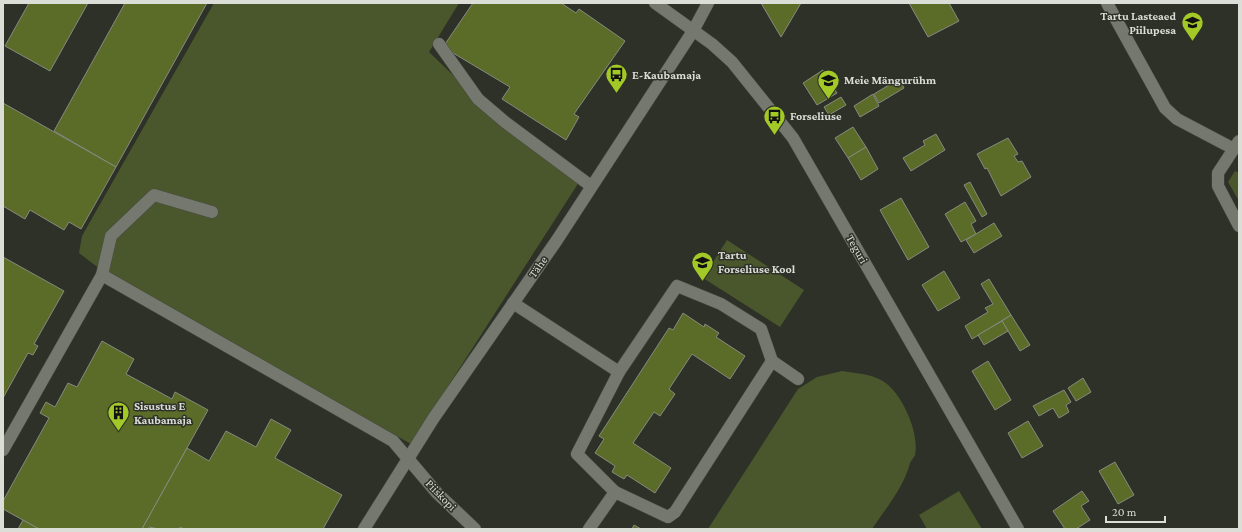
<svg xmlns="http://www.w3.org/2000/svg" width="1242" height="532" font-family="'Crimson Pro',serif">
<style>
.green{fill:#4a572c}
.building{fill:#5a6c27;stroke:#878a80}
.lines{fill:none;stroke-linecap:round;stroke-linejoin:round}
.minor-casing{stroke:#494c44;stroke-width:13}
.minor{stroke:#75786e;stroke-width:12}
.labels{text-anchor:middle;stroke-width:3;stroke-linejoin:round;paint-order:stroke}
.poi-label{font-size:12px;font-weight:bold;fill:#dbddd7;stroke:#2e3128;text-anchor:start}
.street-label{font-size:12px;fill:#dbddd7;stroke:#2e3128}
</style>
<rect width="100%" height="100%" fill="#2e3128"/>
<g class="green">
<polygon points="214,3 459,3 429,52 478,99 581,179 411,444 96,266 79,253 82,236"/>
<polygon points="1235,171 1239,173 1239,201 1228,182"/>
<polygon points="727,240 804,290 780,327 703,278"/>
<path d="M 842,371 C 855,373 870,374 881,380 C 901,390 920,433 915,455 C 914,458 911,460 910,463 C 904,487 886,508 872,529 L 708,529 L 798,389 L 817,377 Z"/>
<polygon points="959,491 982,529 927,529 919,515"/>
</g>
<g class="building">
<polygon points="29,3 88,3 50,71 5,46"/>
<polygon points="125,3 207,3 116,167 54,131"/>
<polygon points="473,3 561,3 576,13 579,9 625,41 574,114 579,117 566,140 502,99 510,87 443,47"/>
<polygon points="761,3 801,3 781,37"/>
<polygon points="909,3 949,3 959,21 928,37"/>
<polygon points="823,70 837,93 817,105 803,83"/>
<polygon points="899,79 904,88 879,103 874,94"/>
<polygon points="873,94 879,106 860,117 854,106"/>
<polygon points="841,97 846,105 829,115 824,107"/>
<polygon points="3,103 116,167 81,229 69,222 64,230 30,210 25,219 3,206"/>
<polygon points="853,127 866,147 848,158 835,138"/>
<polygon points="936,134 945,150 911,171 903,158 925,145 923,141"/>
<polygon points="1008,138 1018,154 1014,156 1018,162 1022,161 1031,177 1001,196 987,168 985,169 977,154"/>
<polygon points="866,147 878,169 861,180 848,158"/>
<polygon points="970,182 987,214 982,217 964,185"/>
<polygon points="901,198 929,247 908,260 880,210"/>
<polygon points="965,202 976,221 971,224 976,234 961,242 945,214"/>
<polygon points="994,223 1002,236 974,253 966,240"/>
<polygon points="3,257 64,291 34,344 38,346 33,355 28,353 3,398"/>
<polygon points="944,271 960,298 938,311 922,285"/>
<polygon points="989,279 1011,315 972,339 965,326 988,312 985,308 993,304 981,284"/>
<polygon points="683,313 704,327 705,324 719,333 716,337 745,356 730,379 692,354 669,389 675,394 660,416 654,412 633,443 671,468 655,493 627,475 624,479 612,472 615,466 595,453 604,439 599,436 669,328 673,330"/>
<polygon points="1011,315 1030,345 1020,351 1002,321"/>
<polygon points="1002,321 1008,331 984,345 978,335"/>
<polygon points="102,341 134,359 126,374 172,399 175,392 208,410 142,529 39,529 3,509 3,501 49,418 40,413 46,402 55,407 68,383 77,387"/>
<polygon points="988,361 1011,400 995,410 972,371"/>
<polygon points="1083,378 1091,392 1076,401 1068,388"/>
<polygon points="1064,390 1071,402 1066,405 1069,412 1059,418 1053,408 1039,416 1033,406"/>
<polygon points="271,419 291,430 275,458 342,495 323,529 184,529 180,527 179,529 159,529 149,527 148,529 142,529 187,448 209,461 226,431 256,447"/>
<polygon points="1028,421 1043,446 1022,458 1008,433"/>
<polygon points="1115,462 1134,495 1118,504 1099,471"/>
<polygon points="1082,491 1089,501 1081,506 1090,520 1076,529 1065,529 1053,511"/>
<polygon points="23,520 39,529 18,529"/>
<polygon points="634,525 641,529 632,529"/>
</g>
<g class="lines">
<defs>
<g id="minor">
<polyline points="655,3 712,44 732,62 793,138 1018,529"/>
<polyline points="1107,3 1165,108 1177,119 1234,149"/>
<polyline points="439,44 478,99 505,122 591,186"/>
<polyline points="1239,141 1218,173 1218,186 1239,226"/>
<polyline points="102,275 111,236 154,195 212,212"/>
<polyline points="513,303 619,372 677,286 721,304 761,329 772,361 798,379"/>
<polyline points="3,450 102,275 393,441 437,493 475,529"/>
<polyline points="615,492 668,517 675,512 772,361"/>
<polyline points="364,529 433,419 557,240 693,31 708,3"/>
<polyline points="589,529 615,492 577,454 619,372"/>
</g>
</defs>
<use href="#minor" class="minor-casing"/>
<use href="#minor" class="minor"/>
</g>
<defs>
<symbol id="school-pin" viewBox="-11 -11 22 30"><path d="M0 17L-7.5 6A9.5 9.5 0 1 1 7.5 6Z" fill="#a3c926" stroke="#2e3128"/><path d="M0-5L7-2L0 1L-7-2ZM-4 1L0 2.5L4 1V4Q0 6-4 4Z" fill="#111"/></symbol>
<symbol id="bus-pin" viewBox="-11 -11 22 30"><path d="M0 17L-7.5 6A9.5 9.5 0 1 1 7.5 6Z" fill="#a3c926" stroke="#2e3128"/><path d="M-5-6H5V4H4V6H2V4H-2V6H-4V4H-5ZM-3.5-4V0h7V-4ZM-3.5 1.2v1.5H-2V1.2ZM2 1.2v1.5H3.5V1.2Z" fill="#111"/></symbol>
<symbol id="building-pin" viewBox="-11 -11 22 30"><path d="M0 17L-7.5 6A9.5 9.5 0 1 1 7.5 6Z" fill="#a3c926" stroke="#2e3128"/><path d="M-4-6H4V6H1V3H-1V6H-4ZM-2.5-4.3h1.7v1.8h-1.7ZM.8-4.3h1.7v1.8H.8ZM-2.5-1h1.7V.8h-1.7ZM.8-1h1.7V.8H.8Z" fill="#111"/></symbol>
</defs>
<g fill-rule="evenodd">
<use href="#school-pin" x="1180" y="10" width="25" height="34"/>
<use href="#bus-pin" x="604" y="62" width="25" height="34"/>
<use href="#school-pin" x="816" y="68" width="25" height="34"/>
<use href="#bus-pin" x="762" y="104" width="25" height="34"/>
<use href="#school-pin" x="690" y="250" width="25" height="34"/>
<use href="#building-pin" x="106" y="400" width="25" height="34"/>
</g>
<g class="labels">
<g class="poi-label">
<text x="1176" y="20" text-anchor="end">Tartu Lasteaed<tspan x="1176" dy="14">Piilupesa</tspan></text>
<text x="632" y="79">E-Kaubamaja</text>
<text x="844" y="84">Meie Mängurühm</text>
<text x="790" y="120">Forseliuse</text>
<text x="718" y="259">Tartu<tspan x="718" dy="14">Forseliuse Kool</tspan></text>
<text x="134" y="410">Sisustus E<tspan x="134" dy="14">Kaubamaja</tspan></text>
</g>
<g class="street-label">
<text transform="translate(857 249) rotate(60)" y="4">Teguri</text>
<text transform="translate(538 267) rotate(-55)" y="4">Tähe</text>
<text transform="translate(441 495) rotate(46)" y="4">Piiskopi</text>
</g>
</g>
<rect width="1242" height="532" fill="none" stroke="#dbddd7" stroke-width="8"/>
<path d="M1106 516v6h59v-6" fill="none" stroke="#dbddd7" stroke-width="2"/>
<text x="1112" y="516" font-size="12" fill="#dbddd7" stroke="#2e3128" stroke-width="3" paint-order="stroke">20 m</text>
</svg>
